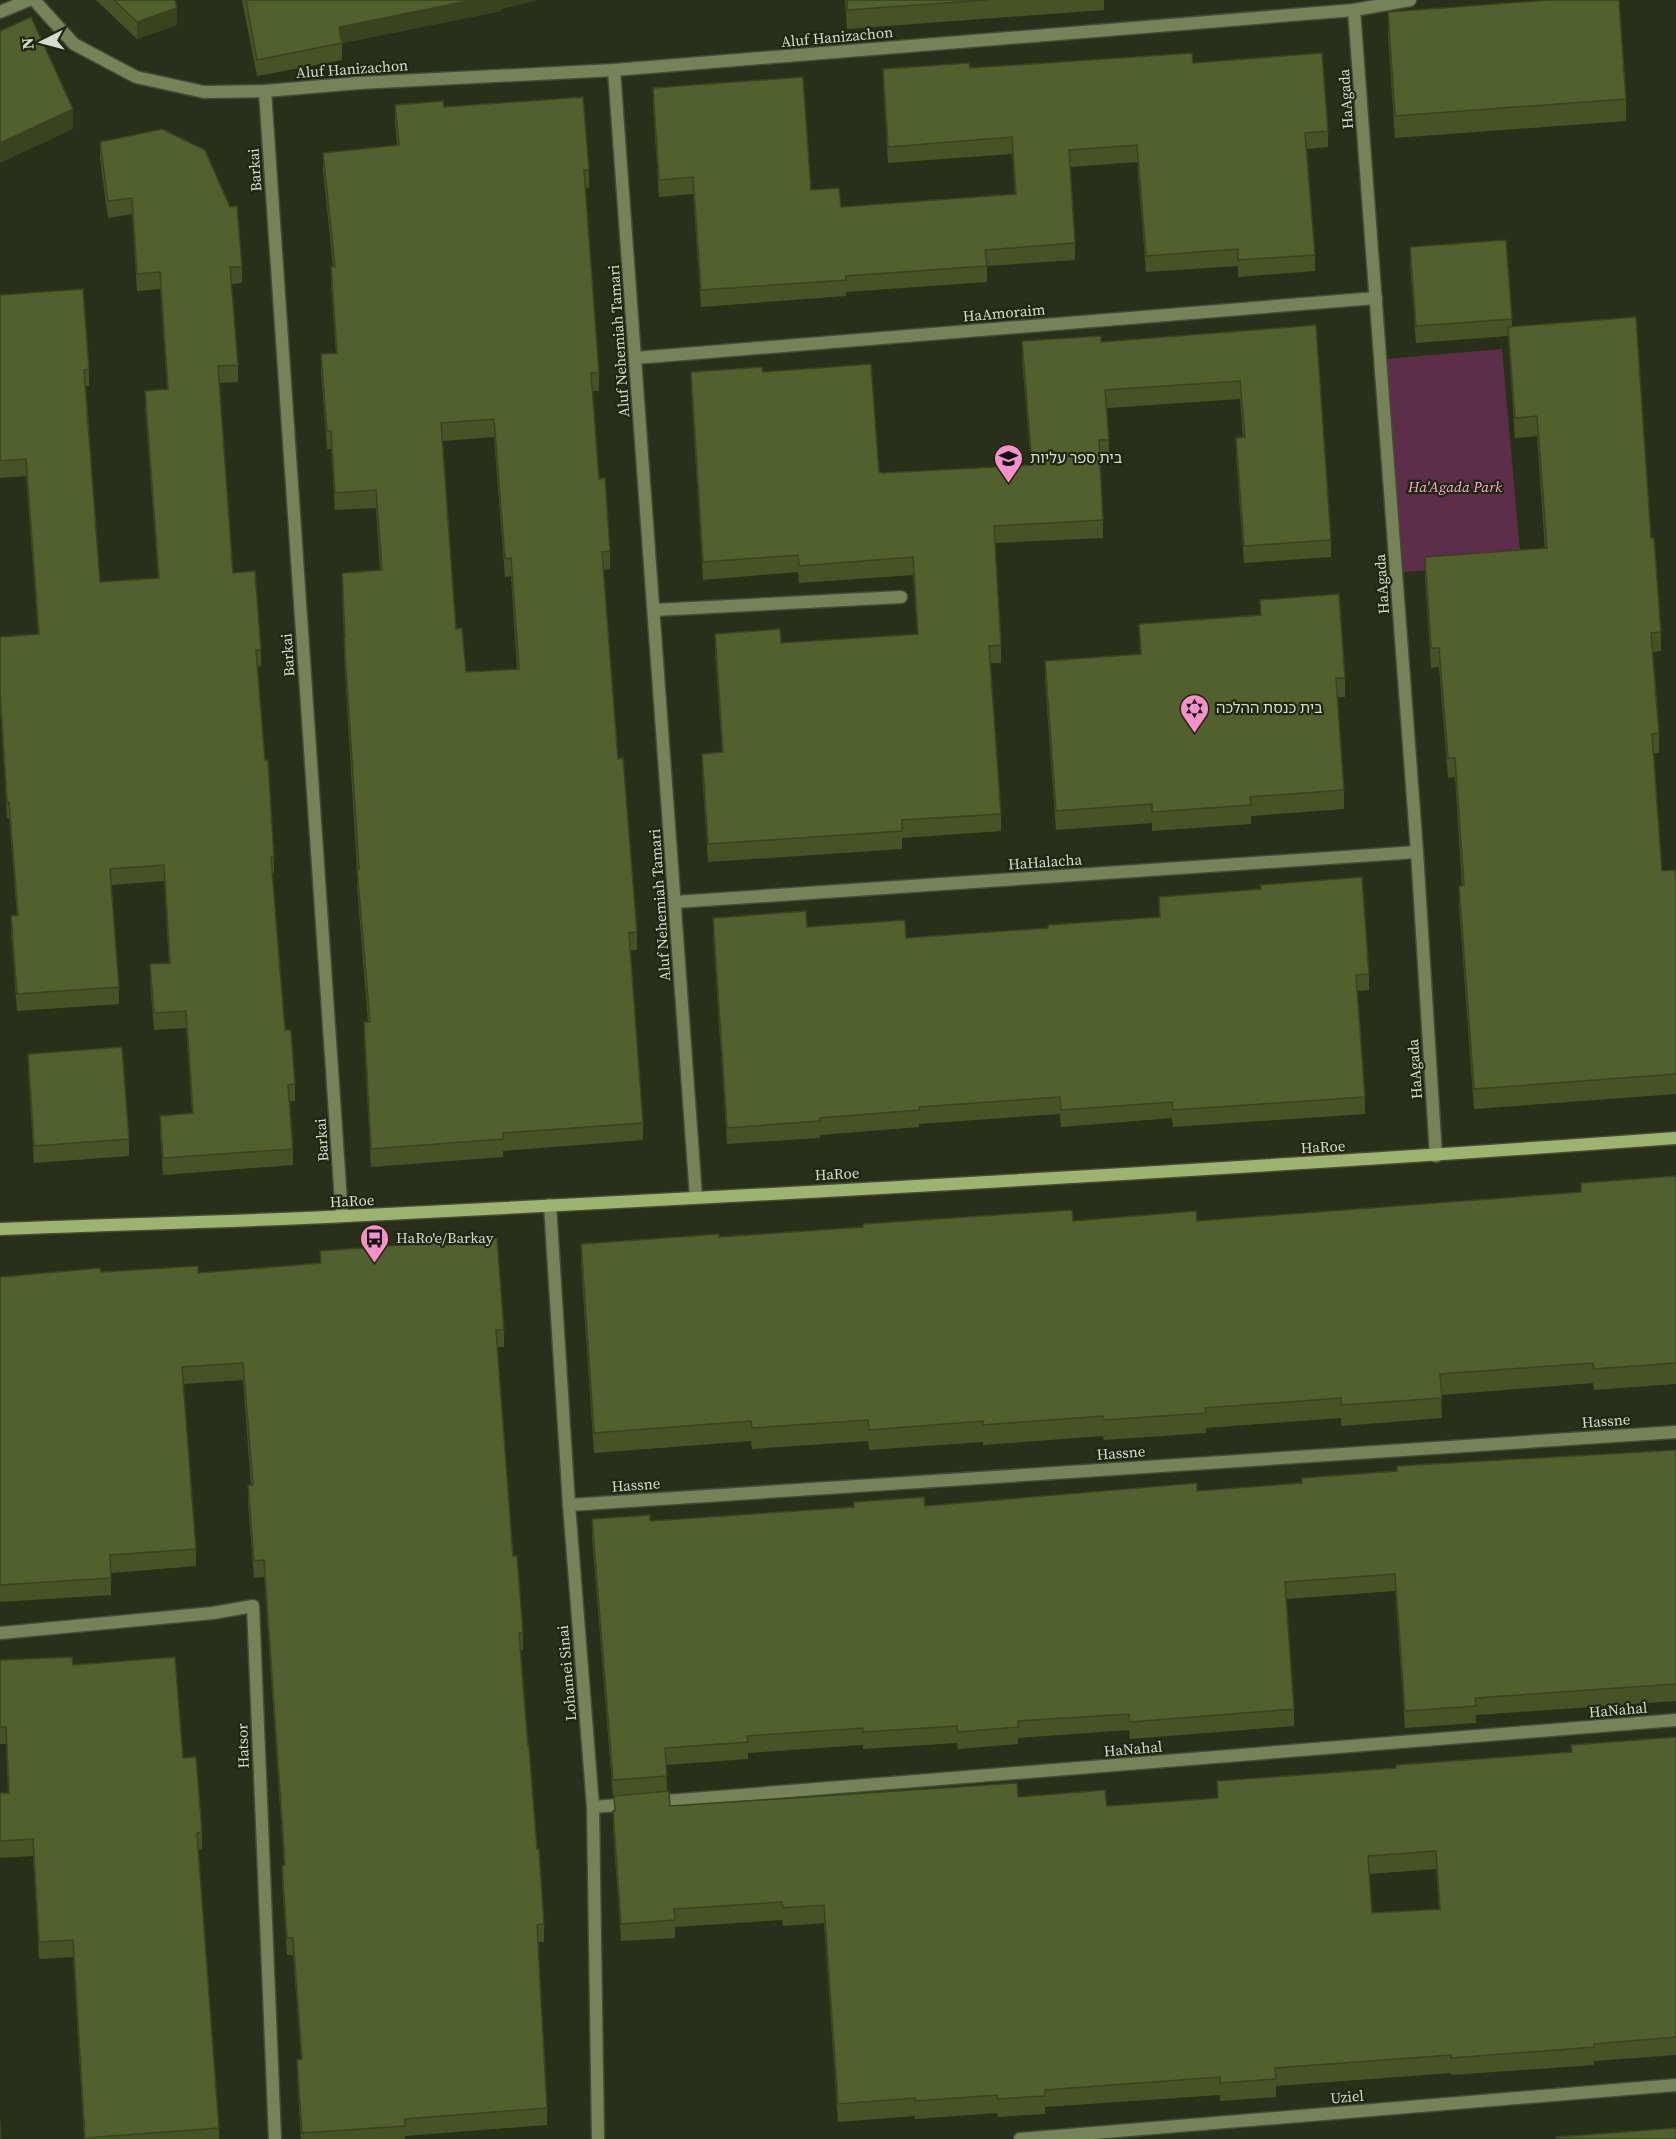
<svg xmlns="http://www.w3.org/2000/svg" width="1676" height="2139" font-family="'Source Serif 4','Noto Sans Hebrew',serif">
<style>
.green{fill:#5c2e49}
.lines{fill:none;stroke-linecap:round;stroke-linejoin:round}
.street-casing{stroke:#454b36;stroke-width:15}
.secondary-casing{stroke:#454b36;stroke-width:15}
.street{stroke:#768359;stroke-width:12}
.secondary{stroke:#9fb370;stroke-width:12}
.wall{fill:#475327;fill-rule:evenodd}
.shaded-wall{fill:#394320}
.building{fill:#52602d;stroke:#394320;stroke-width:1.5;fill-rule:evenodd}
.labels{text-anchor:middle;stroke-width:4.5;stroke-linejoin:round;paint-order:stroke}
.street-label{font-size:15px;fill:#d6dbcc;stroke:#20260f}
.poi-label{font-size:15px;fill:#d6dbcc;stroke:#20260f;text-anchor:start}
.park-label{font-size:15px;font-style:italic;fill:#f9aad6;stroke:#20260f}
</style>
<rect width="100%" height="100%" fill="#293019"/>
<polygon class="green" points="1502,349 1521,563 1403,572 1386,359"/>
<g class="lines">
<defs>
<g id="street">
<polyline points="34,0 74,44 136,77 204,92 265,91 359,83 614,70 1354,10 1410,0"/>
<polyline points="1354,10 1417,852 1436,1156"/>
<polyline points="0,12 29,0"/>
<polyline points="614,70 696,1197"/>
<polyline points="265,91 342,1216"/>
<polyline points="635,358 1376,298"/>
<polyline points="654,610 901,597"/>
<polyline points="675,902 1417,852"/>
<polyline points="550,1205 569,1505 593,1807 598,2139"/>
<polyline points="569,1505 1676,1432"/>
<polyline points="0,1633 213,1613 253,1606 275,2139"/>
<polyline points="654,1802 1676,1720"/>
<polyline points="593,1807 631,1804"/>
<polyline points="1020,2139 1676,2085"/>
</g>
<path id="secondary" d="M 0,1229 C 115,1224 230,1222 346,1216 C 789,1194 1233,1170 1676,1138"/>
</defs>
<use href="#street" class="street-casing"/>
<use href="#secondary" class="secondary-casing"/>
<use href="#street" class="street"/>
<use href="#secondary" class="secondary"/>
</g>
<g class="wall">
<polygon points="96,0 175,0 177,25 137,39"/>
<polygon points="242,0 537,0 501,9 501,11 342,43 342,60 257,76"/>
<polygon points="845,0 1104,0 1104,10 847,29"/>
<polygon points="1388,12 1626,99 1626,121 1395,138 1388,34"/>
<polygon points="1193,63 1328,131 1328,147 1307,149 1315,255 1315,271 1238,277 1238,266 1146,272 1137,162 1070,167 1075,243 1075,260 987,266 987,282 846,292 846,296 701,307 693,194 659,197 653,105 653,88 811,190 841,207 1015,194 1012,154 888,163 883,86 883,69"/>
<path d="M 395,105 L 444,107 L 589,170 L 589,188 L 585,188 L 599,373 L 599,391 L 593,391 L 599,479 L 610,551 L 610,569 L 603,570 L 618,759 L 637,932 L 637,950 L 630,950 L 643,1123 L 643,1140 L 503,1151 L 503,1157 L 371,1167 L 364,1040 L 364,1022 L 368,1022 L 357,887 L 357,869 L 344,655 L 344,637 L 342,591 L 342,573 L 380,570 L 376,508 L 335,510 L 331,449 L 327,449 L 321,372 L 321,354 L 336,353 L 331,285 L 331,267 L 333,267 L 323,170 L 323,153 L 397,145 L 395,123 ZM 494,437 L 505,577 L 511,576 L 517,669 L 466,672 L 456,629 L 443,441 Z"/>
<polygon points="100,142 242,267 242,283 232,284 238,365 238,382 219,383 233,573 261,650 261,666 257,667 265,760 274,857 274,873 272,874 285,1030 295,1084 295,1101 290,1101 293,1149 293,1165 163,1175 160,1132 160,1116 192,1113 186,1028 154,1030 150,981 150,964 169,963 164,881 111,885 119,987 119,1004 17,1011 11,932 11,916 17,915 9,818 7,818 0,707 0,637 38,634 26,476 0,478 0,295 89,369 89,386 86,386 100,582 158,578 145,407 145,391 167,389 160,289 137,291 132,214 108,218 100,159"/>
<polygon points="1410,247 1512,319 1512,327 1651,538 1661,632 1661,651 1653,652 1659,733 1659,753 1654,753 1662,871 1676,878 1676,1094 1474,1109 1459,905 1459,886 1462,885 1455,777 1448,778 1439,667 1431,668 1425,577 1425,557 1545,549 1537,436 1515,438 1508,336 1416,343 1410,264"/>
<polygon points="1316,325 1331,540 1331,557 1244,563 1236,456 1236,438 1243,437 1240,399 1107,408 1109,440 1109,457 1100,458 1103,520 1103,538 995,543 1001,645 1001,663 990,663 1001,814 1001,831 902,838 902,849 708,862 702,771 702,754 722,752 715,652 715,634 781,643 917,634 913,575 799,583 798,572 703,580 691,390 691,372 763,372 879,472 883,473 1031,465 1022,359 1022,341 1101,342"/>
<polygon points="1260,600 1345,678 1345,697 1337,697 1344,790 1344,809 1251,816 1251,824 1152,831 1152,823 1056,830 1045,680 1045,661 1140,654 1139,624 1260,615"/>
<polygon points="1159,897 1369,974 1369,990 1357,991 1365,1097 1365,1114 1173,1127 1172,1118 1061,1127 1060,1114 919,1124 919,1127 820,1135 820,1138 727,1144 713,935 713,918 906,938 1048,928 1159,917"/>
<polygon points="28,1054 129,1139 129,1156 34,1163 28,1070"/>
<polygon points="1676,1176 1676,1384 1594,1390 1593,1383 1441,1395 1442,1418 1341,1426 1341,1418 1206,1428 1206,1433 1104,1440 1103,1436 983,1445 983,1442 869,1450 868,1441 752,1449 751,1441 594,1453 581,1264 581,1244 1073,1221 1197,1221 1581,1192 1581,1183"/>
<polygon points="320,1251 504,1330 504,1347 497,1347 513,1556 523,1633 523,1650 521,1650 528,1746 544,1924 544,1942 538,1942 547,2108 547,2125 405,2136 405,2139 301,2139 297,2077 297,2060 301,2059 293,1955 287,1955 282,1883 282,1866 284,1865 264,1577 254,1578 248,1503 248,1485 251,1485 243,1380 183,1384 196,1549 196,1566 111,1573 111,1595 0,1602 0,1277 101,1272 198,1273 320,1263"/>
<path d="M 1676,1450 L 1676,1701 L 1476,1715 L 1476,1723 L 1405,1728 L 1395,1591 L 1286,1599 L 1294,1709 L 1294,1726 L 1130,1739 L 1129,1730 L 1018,1738 L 1018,1744 L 958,1749 L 957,1743 L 863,1749 L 863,1745 L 748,1753 L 748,1759 L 666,1765 L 667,1791 L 670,1806 L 1018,1797 L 1107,1806 L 1217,1799 L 1217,1781 L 1396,1768 L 1571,1753 L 1571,1745 L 1676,1737 L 1676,2055 L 1594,2061 L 1594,2065 L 1451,2075 L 1451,2073 L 1276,2086 L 1276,2097 L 1220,2101 L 1220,2095 L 1045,2107 L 1045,2114 L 998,2117 L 997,2113 L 915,2119 L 915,2116 L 838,2122 L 824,1923 L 783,1926 L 782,1920 L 675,1927 L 675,1938 L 621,1941 L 613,1829 L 613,1811 L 614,1811 L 614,1797 L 613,1797 L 592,1536 L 592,1519 L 650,1521 L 1197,1491 L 1302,1483 ZM 1436,1869 L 1439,1909 L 1372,1913 L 1369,1874 Z"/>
<polygon points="0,1660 73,1665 183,1758 202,1832 202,1849 198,1850 219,2128 219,2139 84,2139 73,1957 39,1959 33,1856 0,1858 0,1793 8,1793 6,1744 0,1744"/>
</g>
<g class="shaded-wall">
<polygon points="472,0 537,0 501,9 501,11 339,44 339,27"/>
<polygon points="177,8 177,25 137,39 137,22"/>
<polygon points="73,109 73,129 0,163 0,143"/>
</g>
<g class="building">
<polygon points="114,0 175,0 177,8 137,22"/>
<polygon points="246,0 472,0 339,27 342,43 257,60"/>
<polygon points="847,0 988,0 847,10"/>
<polygon points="1551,0 1619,0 1626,99 1395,116 1388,12"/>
<polygon points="31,17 73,109 0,143 0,31"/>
<polygon points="1192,53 1193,63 1322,53 1328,131 1305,133 1315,255 1238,260 1238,249 1146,256 1137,145 1069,150 1075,243 985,250 987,266 846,276 846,280 701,290 693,177 659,180 653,88 803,77 811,190 839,188 841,207 1016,194 1012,137 888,147 883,69 969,63 970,68"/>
<path d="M 583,97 L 589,170 L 584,170 L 599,373 L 591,373 L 599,479 L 605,478 L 610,551 L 602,552 L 618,759 L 623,758 L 637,932 L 629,933 L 643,1123 L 503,1133 L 503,1139 L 371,1149 L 364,1022 L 370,1022 L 357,869 L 359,869 L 344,637 L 345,637 L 342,573 L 382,570 L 376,490 L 335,493 L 331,431 L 327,431 L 321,354 L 337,353 L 331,267 L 335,267 L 323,153 L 399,145 L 395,105 L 443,101 L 444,107 ZM 494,419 L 505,559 L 511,558 L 519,669 L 466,672 L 462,628 L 456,629 L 441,423 Z"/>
<polygon points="162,129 205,150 230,207 237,206 242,267 230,267 238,365 218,366 233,573 255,571 261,650 256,650 265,760 268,760 274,857 271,857 285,1030 291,1030 295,1084 288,1085 293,1149 163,1158 160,1116 193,1113 186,1011 154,1013 150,964 170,963 164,865 110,869 119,987 17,994 11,916 18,915 9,802 7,802 0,691 0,637 39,634 26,459 0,461 0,295 83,289 89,369 84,370 100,582 159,578 145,391 168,389 160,272 137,274 132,198 108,201 100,142"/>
<polygon points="1506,240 1512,319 1416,326 1410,247"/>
<polygon points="1636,317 1651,538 1654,538 1661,632 1651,633 1659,733 1652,734 1662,871 1675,870 1676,878 1676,1074 1474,1089 1459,886 1464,885 1455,758 1448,758 1439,648 1431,648 1425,557 1547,548 1537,416 1515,418 1508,327"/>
<polygon points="1316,325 1331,540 1244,546 1236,438 1245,437 1240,381 1105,390 1109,440 1099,440 1103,520 994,526 1001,645 989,646 1001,814 902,820 902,831 708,844 702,754 723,752 715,634 780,629 781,643 918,634 913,557 799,566 798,555 703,562 691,372 762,367 763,372 871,364 879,472 883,473 1032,465 1022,341 1101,336 1101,342"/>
<polygon points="1339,594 1345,678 1336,678 1344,790 1250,797 1251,805 1152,812 1152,804 1056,811 1045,661 1141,654 1139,624 1261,615 1260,600"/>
<polygon points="1362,877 1369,974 1356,975 1365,1097 1173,1110 1172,1102 1061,1110 1060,1097 919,1107 919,1110 820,1118 820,1121 727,1128 713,918 806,911 807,927 905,920 906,938 1048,928 1048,925 1160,917 1159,897 1261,889 1260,885"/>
<polygon points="122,1047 129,1139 34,1146 28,1054"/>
<polygon points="1676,1176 1676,1363 1594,1369 1593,1363 1440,1374 1442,1398 1341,1405 1341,1398 1205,1408 1206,1413 1104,1420 1103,1416 983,1425 983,1421 869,1430 868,1420 752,1428 751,1421 594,1433 581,1244 719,1234 719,1237 863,1227 863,1224 1072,1210 1073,1221 1196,1211 1197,1221 1581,1192 1581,1183"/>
<polygon points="497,1238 504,1330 496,1330 513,1556 517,1556 523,1633 519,1633 528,1746 529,1746 537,1849 539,1849 544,1924 537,1925 547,2108 405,2119 405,2126 302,2133 297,2060 302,2059 293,1938 287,1938 282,1866 285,1865 264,1560 254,1561 248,1485 253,1485 243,1363 182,1367 196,1549 110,1555 111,1578 0,1585 0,1277 100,1268 101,1272 198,1266 198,1273 321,1263 320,1251"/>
<polygon points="1676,1450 1676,1684 1475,1698 1476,1706 1405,1711 1395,1574 1285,1582 1294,1709 1130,1722 1129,1714 1018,1721 1018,1727 958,1732 957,1726 863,1732 863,1728 747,1736 748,1742 665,1748 667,1776 613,1780 592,1519 650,1515 650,1521 854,1507 854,1502 924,1497 925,1506 1197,1483 1197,1491 1302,1483 1302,1478 1397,1471 1397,1466"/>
<polygon points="72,1657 73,1665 175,1657 183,1758 196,1757 202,1832 197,1833 219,2128 85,2138 73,1940 39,1942 33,1839 0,1841 0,1793 9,1793 6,1727 0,1727 0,1660"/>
<path d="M 1676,1737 L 1676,2037 L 1594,2044 L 1594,2047 L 1451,2058 L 1451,2055 L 1275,2068 L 1276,2079 L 1220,2083 L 1220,2077 L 1045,2090 L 1045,2096 L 998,2099 L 997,2095 L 915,2101 L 915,2098 L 838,2104 L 824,1905 L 783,1908 L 782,1902 L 674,1909 L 675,1920 L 621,1924 L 613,1811 L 615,1811 L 614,1796 L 669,1791 L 670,1806 L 1017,1783 L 1018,1797 L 1105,1790 L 1107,1806 L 1218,1798 L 1217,1781 L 1396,1768 L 1396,1765 L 1572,1752 L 1571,1745 ZM 1436,1851 L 1440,1909 L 1372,1913 L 1368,1856 Z"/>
<polygon points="0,2121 1,2139 0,2139"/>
<polygon points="1676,2128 1676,2139 1556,2139 1556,2137"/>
</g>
<defs>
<symbol id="school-pin" viewBox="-11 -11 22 30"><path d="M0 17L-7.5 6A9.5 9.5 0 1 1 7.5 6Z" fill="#f890cc" stroke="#20260f"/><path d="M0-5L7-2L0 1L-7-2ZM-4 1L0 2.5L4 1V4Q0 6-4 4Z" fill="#111"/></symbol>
<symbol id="synagogue-pin" viewBox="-11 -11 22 30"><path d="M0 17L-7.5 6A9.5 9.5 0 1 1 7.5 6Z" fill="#f890cc" stroke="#20260f"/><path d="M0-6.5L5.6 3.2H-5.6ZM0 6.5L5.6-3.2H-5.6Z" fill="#111"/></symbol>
<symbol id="bus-pin" viewBox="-11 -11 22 30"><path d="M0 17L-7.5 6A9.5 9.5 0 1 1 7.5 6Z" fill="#f890cc" stroke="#20260f"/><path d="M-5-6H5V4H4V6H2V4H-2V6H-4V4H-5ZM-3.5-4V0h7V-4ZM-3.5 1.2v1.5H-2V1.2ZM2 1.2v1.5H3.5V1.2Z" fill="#111"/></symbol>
</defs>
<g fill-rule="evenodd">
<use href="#school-pin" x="992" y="442" width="33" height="45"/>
<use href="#synagogue-pin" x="1178" y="692" width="33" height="45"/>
<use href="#bus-pin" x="358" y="1222" width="33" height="45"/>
</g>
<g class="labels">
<g class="street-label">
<text transform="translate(837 37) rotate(-5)" y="5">Aluf Hanizachon</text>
<text transform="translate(352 69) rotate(-4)" y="5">Aluf Hanizachon</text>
<text transform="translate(1346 99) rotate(-94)" y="5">HaAgada</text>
<text transform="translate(255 170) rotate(-94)" y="5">Barkai</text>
<text transform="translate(1004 313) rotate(-5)" y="5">HaAmoraim</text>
<text transform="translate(619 341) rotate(-94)" y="5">Aluf Nehemiah Tamari</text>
<text transform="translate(1382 584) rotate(-94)" y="5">HaAgada</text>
<text transform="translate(288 655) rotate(-94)" y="5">Barkai</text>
<text transform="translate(1045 862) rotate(-4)" y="5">HaHalacha</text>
<text transform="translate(660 905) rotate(-94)" y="5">Aluf Nehemiah Tamari</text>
<text transform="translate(1415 1069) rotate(-94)" y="5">HaAgada</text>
<text transform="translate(322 1140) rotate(-94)" y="5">Barkai</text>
<text transform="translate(1323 1147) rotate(-3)" y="5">HaRoe</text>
<text transform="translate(837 1174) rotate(-3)" y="5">HaRoe</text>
<text transform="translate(352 1201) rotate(-3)" y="5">HaRoe</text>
<text transform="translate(1606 1421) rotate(-4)" y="5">Hassne</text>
<text transform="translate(1121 1453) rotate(-4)" y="5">Hassne</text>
<text transform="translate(636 1485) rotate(-4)" y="5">Hassne</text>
<text transform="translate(567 1673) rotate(-95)" y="5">Lohamei Sinai</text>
<text transform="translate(1618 1710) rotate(-5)" y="5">HaNahal</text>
<text transform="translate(243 1746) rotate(-92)" y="5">Hatsor</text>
<text transform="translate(1133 1749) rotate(-5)" y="5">HaNahal</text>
<text transform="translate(1347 2097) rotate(-5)" y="5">Uziel</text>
</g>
<g class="poi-label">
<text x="1030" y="463">בית ספר עליות</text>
<text x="1216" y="713">בית כנסת ההלכה</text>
<text x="396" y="1243">HaRo'e/Barkay</text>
</g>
<g class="park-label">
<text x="1455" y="492">Ha'Agada Park</text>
</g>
</g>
<g transform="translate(42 42) rotate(264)" stroke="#20260f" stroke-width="4.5" paint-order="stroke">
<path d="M0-4.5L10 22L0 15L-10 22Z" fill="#d6dbcc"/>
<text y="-9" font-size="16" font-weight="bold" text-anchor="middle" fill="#d6dbcc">N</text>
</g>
</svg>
